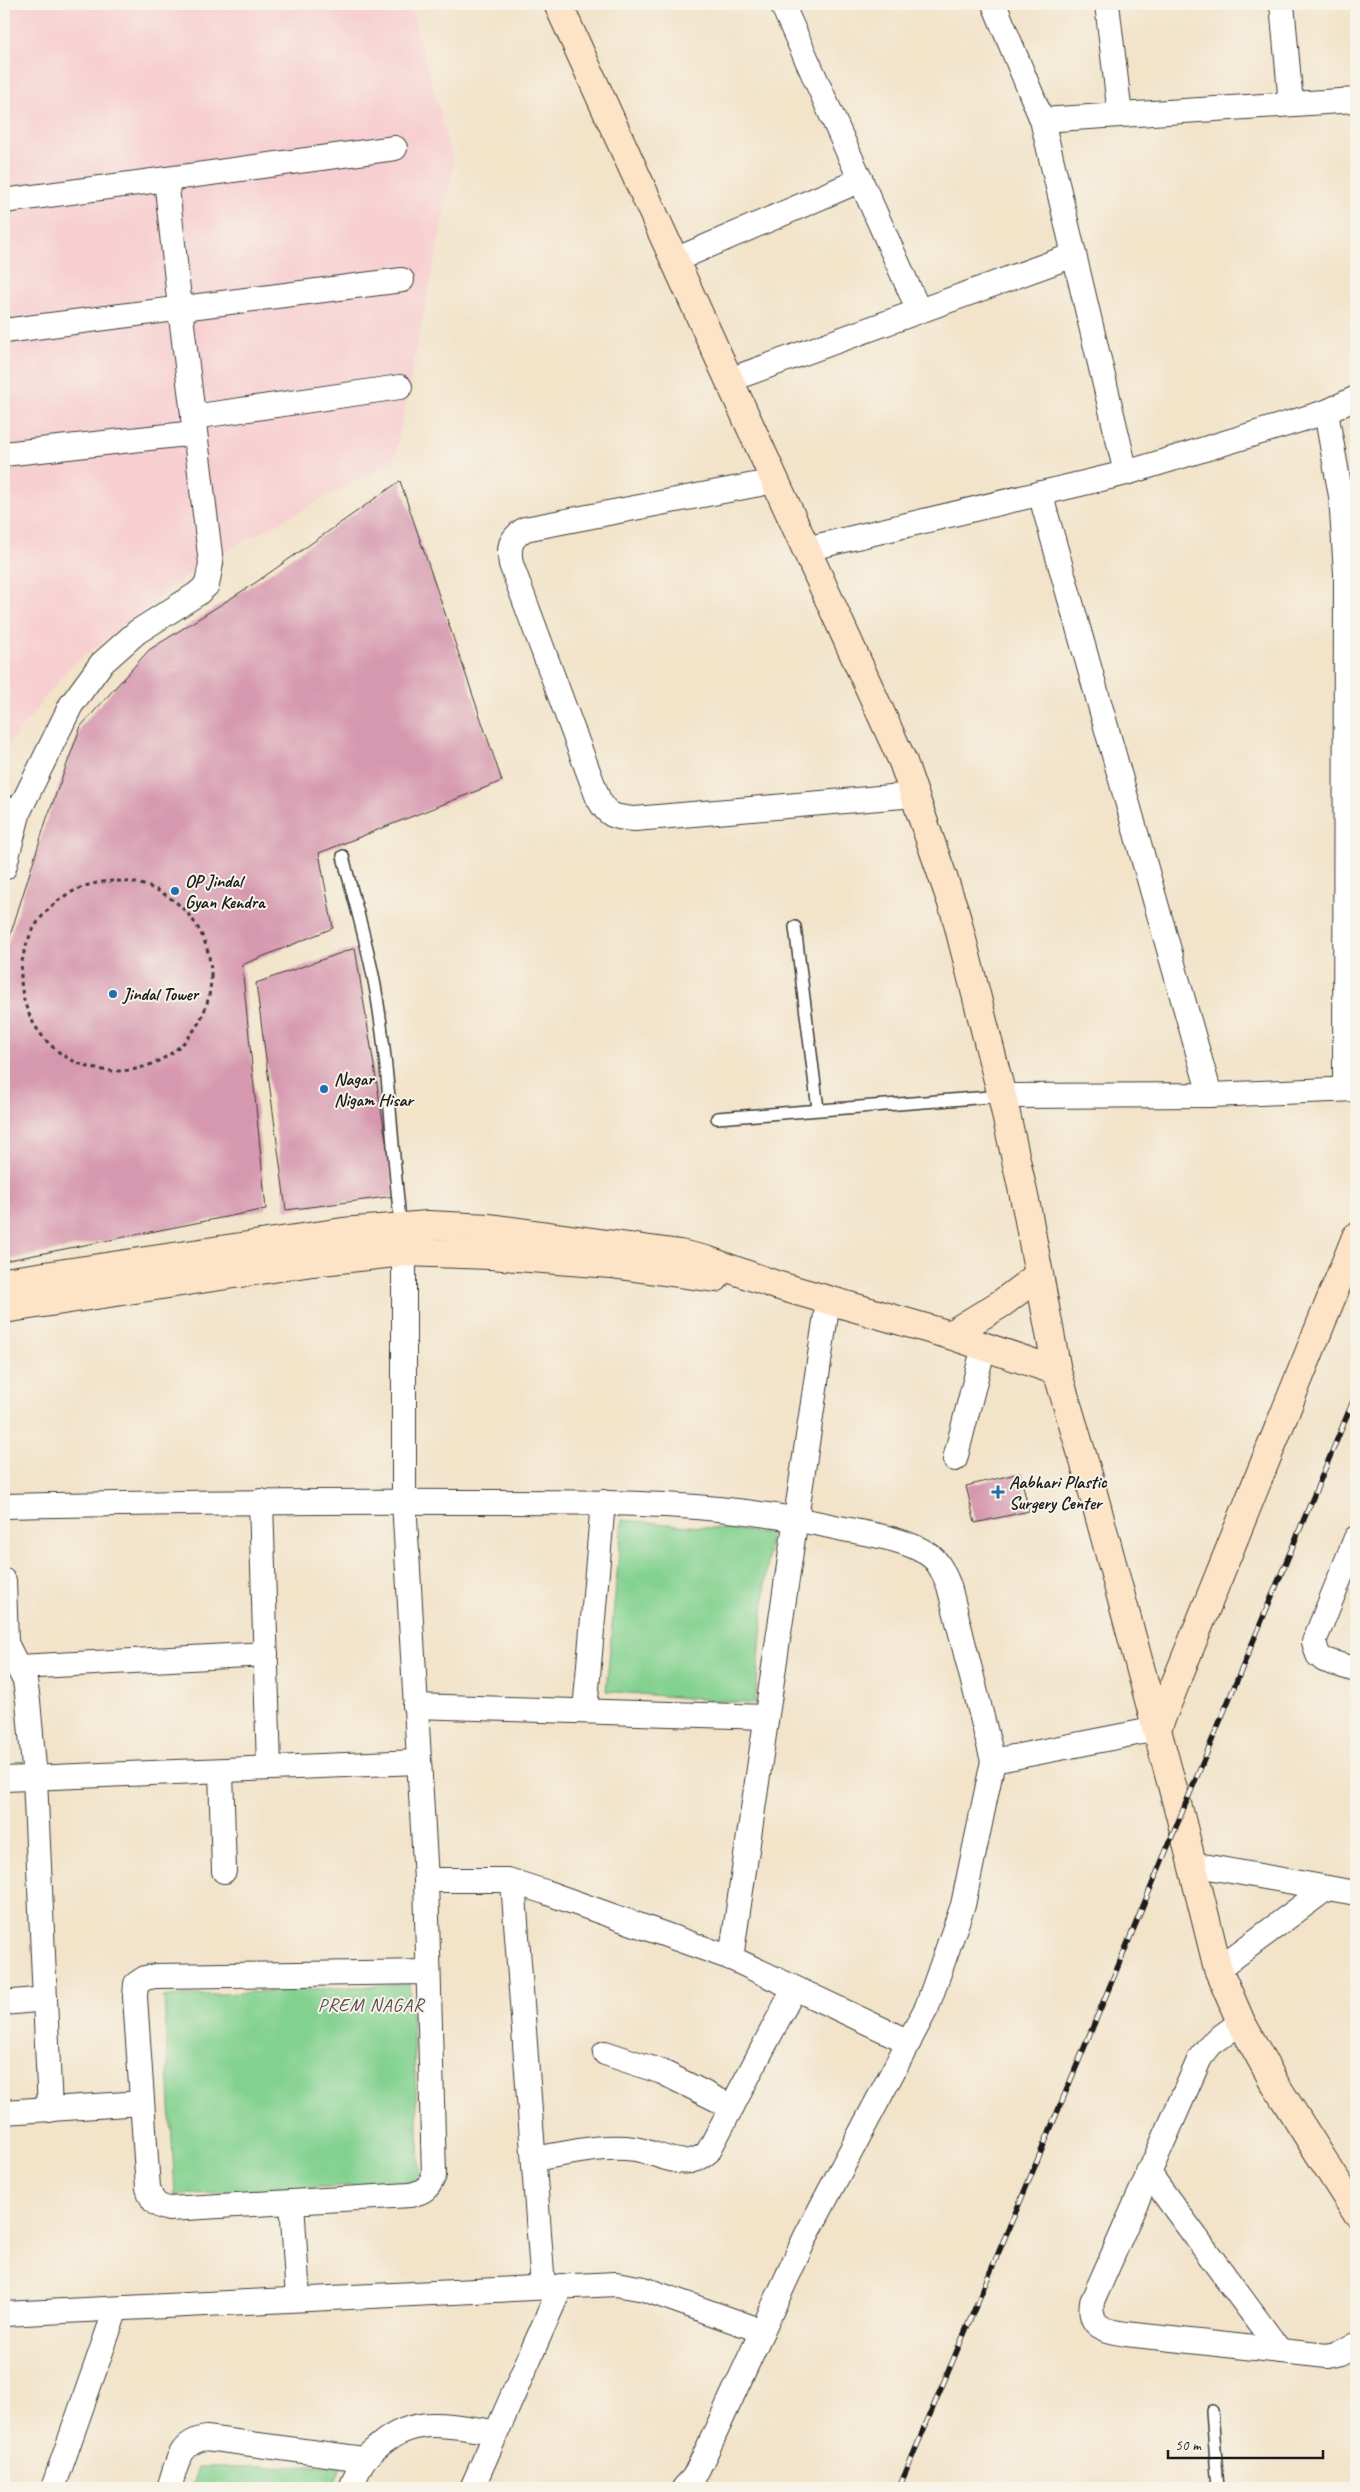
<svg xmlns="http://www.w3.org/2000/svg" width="1360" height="2492" font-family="Caveat,sans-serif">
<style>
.built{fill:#f7cfd1}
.green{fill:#83d190;stroke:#507656}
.building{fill:#d698af}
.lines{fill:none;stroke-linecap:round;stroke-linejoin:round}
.lane-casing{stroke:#3c3a36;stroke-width:14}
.street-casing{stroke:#3c3a36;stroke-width:26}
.secondary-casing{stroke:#3c3a36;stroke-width:30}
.path{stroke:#3c3a36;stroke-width:3;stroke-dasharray:4 4;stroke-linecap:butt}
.lane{stroke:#fff;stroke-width:11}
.street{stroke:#fff;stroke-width:24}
.secondary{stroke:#fee4c6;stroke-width:28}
.rail-casing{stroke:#1c1c1c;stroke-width:5.5}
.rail{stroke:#f7f3e8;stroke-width:4;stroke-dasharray:11;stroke-linecap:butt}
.poi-dot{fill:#1f6fb2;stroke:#f7f3e8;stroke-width:2}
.labels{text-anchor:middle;stroke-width:4;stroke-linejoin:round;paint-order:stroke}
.poi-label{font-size:18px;font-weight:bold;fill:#1c1c1c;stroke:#f7f3e8;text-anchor:start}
.neighbourhood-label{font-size:19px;letter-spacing:1px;fill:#5d474f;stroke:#f7f3e8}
</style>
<rect width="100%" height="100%" fill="#f7f3e8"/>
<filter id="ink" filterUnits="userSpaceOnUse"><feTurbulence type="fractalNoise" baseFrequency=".02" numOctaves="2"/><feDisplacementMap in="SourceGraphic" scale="10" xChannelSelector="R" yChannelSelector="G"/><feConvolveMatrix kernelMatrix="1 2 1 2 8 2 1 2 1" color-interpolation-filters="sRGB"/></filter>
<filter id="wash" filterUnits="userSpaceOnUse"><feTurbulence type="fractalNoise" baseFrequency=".0096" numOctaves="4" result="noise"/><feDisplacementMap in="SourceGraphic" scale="20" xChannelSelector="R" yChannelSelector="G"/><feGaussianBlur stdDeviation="1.12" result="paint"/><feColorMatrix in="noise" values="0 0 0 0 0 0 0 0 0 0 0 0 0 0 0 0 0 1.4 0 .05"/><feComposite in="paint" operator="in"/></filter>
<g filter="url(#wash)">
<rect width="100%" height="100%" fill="#f2e3c9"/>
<polygon class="built" points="4,4 410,4 454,164 394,461 203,563 69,668 4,750"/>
<g class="green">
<polygon points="622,1520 770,1533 755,1704 606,1691"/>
<polygon points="410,1984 421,2182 175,2195 164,1997"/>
<polygon points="342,2466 332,2488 191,2488 198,2467"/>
</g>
<g id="blocks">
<g class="building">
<polygon points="400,481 502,781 319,853 333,928 242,965 266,1209 4,1261 4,955 46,821 81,726 149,650 255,583"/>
<polygon points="355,948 395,1196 286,1210 256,983"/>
<polygon points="1020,1473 1029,1511 975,1523 966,1486"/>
</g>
</g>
</g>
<g filter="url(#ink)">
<use href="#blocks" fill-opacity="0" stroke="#3c3a36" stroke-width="1"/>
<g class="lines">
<defs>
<g id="lane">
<polyline points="4,799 19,811"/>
<path d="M 343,856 C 355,905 371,955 378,1004 C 390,1078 392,1154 401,1228"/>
<polyline points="795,927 818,1109"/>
<polyline points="717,1118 1002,1096"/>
<polyline points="1212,2411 1218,2488"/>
</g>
<g id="street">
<polyline points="782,4 919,311"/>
<polyline points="994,4 1042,120 1126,473"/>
<polyline points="1107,4 1120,115"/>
<polyline points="1282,4 1291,104"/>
<polyline points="1042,120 1356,100"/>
<polyline points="4,201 395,148"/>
<polyline points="675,260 861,180"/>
<polyline points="4,331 402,280"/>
<polyline points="729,380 1074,255"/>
<polyline points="1326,412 1341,496 1346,573 1345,1089"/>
<polyline points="193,417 400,387"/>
<polyline points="4,454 195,433"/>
<path d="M 775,481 L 525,529 C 510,539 508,546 511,564 L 598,798 C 608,817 614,817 635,819 L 914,795"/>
<polyline points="1040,493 1210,1095"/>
<polyline points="806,549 1126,473 1326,412 1356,398"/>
<polyline points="4,868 19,811 71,705 101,664 137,632 197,594 207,585 211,563 180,308 166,179"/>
<polyline points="1002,1096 1210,1095 1356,1089"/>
<path d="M 404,1252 L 404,1501 L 426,1880 L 434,2175 C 429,2188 424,2192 410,2195 L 169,2209 C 155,2206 152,2201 148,2188 L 135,1997 L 136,1984 L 145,1978 L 155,1976 L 428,1972"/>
<polyline points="955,1459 984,1346"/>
<polyline points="261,1501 269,1768"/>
<path d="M 4,1506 C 158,1503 312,1501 466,1502 C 591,1502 717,1500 839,1528 C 868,1534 903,1538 928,1554 C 939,1561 944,1574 949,1586 L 993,1761 L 963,1905 L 927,2007 L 806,2236 L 709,2446 L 694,2477 L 684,2488"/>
<polyline points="1356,1538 1314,1642 1318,1655 1324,1660 1356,1670"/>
<polyline points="4,1581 6,1643 25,1681 28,1701 35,1778 50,2110"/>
<polyline points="18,1667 266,1654"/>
<polyline points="415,1706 766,1717"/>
<polyline points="585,1711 603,1502"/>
<polyline points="993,1761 1157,1729"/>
<polyline points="221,1771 224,1871"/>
<polyline points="4,1779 418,1762"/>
<polyline points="1192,1864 1356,1893"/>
<polyline points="426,1880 508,1880 545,1892 731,1958 909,2042"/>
<polyline points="513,1882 543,2287"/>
<polyline points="731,1958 828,1301"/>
<polyline points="1218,1969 1327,1888"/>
<polyline points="4,2003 45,1999"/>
<path d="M 1241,2022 L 1211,2044 L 1200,2058 L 1092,2302 C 1088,2327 1105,2331 1126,2334 L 1327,2356 L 1340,2353 L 1356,2344"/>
<polyline points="605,2053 662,2072 732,2107"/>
<polyline points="4,2112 142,2103"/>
<path d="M 534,2159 C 566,2154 602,2144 635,2149 C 660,2153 685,2173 708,2152 L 794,1989"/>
<polyline points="1148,2172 1280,2351"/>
<polyline points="292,2202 298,2299"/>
<polyline points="4,2314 616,2284 644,2289 762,2331"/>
<polyline points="53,2488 116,2309"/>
<path d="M 169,2488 C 177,2465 178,2442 206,2438 L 364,2459"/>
<path d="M 351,2488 C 355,2479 358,2468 364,2460 C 368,2454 376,2449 381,2444 C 418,2414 452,2427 496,2432"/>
<polyline points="472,2488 561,2286"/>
</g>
<g id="secondary">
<polyline points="558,4 903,762 955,912 1002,1096 1027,1210 1057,1371 1089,1478 1180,1815 1218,1969 1241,2022 1275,2084 1356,2212"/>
<polyline points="4,1282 343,1232 428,1225 490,1228 680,1254 706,1260 776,1285 950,1335 1057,1371"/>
<polyline points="4,1309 312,1262 404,1252 490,1255 611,1264 715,1278"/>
<polyline points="950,1335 1002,1303 1039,1275"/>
<polyline points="1157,1729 1356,1237"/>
</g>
</defs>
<use href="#lane" class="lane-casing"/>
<use href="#street" class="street-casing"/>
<use href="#secondary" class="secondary-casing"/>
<circle class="path" cx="116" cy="976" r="95"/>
<use href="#lane" class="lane"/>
<use href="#street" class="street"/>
<use href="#secondary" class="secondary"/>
<defs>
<polyline id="rail" points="899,2488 1030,2178 1356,1394"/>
</defs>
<use href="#rail" class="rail-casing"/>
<use href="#rail" class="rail"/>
</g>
</g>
<g class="poi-dot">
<circle cx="175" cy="891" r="5"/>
<circle cx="113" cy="994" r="5"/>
<circle cx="324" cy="1089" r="5"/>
<path d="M995.5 1484.5h5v5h5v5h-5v5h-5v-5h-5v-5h5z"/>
</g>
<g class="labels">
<g class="poi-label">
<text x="185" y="887">OP Jindal<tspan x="185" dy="21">Gyan Kendra</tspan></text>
<text x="123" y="1000">Jindal Tower</text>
<text x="334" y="1085">Nagar<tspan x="334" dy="21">Nigam Hisar</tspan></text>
<text x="1009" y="1488">Aabhari Plastic<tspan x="1009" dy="21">Surgery Center</tspan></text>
</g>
<g class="neighbourhood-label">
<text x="371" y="2011">PREM NAGAR</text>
</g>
</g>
<rect width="1360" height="2492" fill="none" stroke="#f7f3e8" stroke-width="20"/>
<path d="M1168 2450v8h155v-8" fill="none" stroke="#1c1c1c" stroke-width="2.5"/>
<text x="1175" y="2450" font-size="15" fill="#1c1c1c" stroke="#f7f3e8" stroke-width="4" paint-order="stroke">50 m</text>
</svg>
